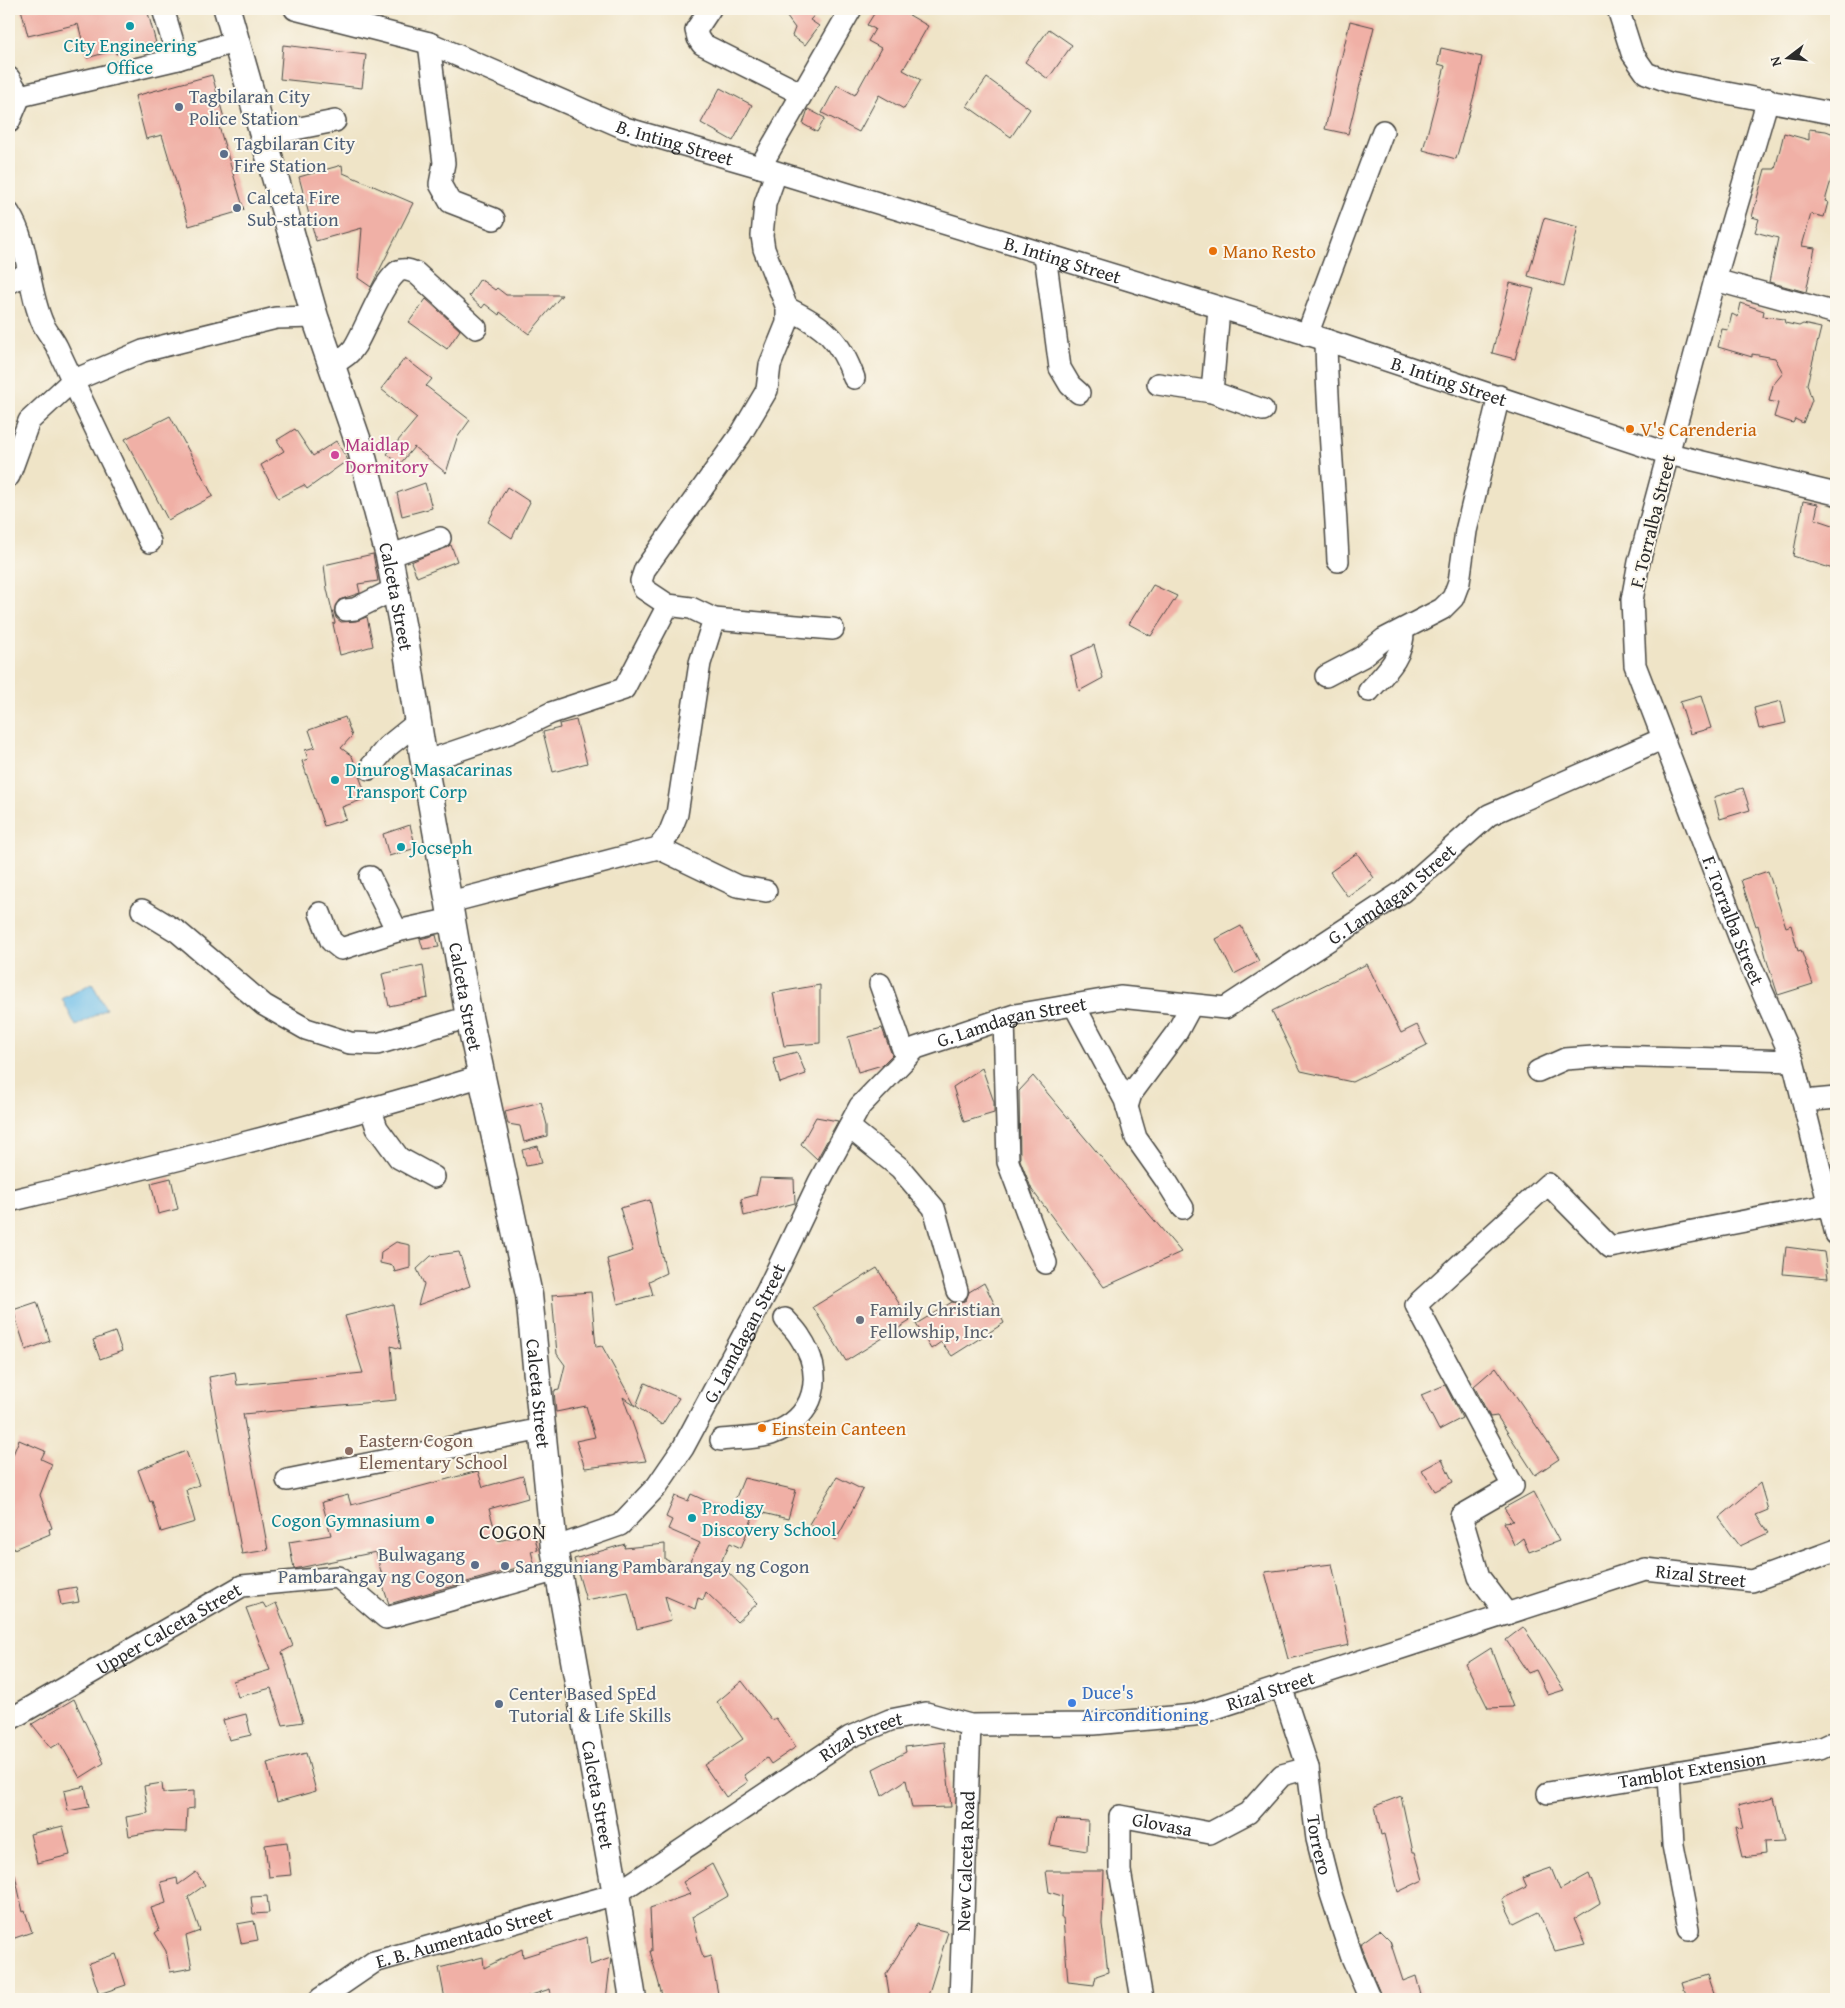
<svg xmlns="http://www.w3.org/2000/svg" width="1845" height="2008" font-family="'Gentium Book Plus',serif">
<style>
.water{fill:#6fbfea;stroke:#4d758a}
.building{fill:#f0b0a6}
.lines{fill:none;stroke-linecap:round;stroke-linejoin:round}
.minor-casing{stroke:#484742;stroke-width:24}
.major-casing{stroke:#484742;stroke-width:29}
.minor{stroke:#fff;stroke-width:21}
.major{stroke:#fff;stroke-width:26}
.culture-dot{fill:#0f9aa8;stroke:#fbf7ec;stroke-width:2}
.service-dot{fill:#5c6f8a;stroke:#fbf7ec;stroke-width:2}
.food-dot{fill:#e8710a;stroke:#fbf7ec;stroke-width:2}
.hotel-dot{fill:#d1479c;stroke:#fbf7ec;stroke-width:2}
.worship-dot{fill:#6b7280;stroke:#fbf7ec;stroke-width:2}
.education-dot{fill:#8d6e63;stroke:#fbf7ec;stroke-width:2}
.shop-dot{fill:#3f7fe0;stroke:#fbf7ec;stroke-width:2}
.labels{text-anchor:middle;stroke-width:4;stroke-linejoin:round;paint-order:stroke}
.culture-label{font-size:19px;fill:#0d838f;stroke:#fbf7ec;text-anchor:start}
.service-label{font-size:19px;fill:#4e5e75;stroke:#fbf7ec;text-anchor:start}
.street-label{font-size:19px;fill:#2b2b2b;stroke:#fbf7ec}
.food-label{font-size:19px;fill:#c56008;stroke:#fbf7ec;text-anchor:start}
.hotel-label{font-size:19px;fill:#b23c85;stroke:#fbf7ec;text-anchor:start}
.worship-label{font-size:19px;fill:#5b616d;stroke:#fbf7ec;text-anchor:start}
.education-label{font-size:19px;fill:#785e54;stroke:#fbf7ec;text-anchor:start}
.shop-label{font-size:19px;fill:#366cbe;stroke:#fbf7ec;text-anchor:start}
.quarter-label{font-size:21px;letter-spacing:1px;fill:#2b2b2b;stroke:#fbf7ec}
</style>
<rect width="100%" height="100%" fill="#fbf7ec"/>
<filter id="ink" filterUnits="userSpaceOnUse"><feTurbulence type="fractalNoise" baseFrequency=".02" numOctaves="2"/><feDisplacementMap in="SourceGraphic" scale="10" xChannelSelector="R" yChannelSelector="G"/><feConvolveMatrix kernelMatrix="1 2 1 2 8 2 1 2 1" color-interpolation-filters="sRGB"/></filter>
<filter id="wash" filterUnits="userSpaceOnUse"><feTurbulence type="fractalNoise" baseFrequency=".0096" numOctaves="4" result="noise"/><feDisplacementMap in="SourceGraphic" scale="20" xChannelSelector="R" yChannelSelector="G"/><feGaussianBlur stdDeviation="1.12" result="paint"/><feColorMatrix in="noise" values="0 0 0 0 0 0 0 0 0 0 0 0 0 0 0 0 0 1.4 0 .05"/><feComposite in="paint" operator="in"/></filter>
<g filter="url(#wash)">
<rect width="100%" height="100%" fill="#efe4c7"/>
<polygon class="water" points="92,983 106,1009 76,1026 62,999"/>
<g id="blocks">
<g class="building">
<polygon points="21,9 147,9 156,43 116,54 115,50 87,58 78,24 28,36"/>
<polygon points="781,9 795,11 796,9 820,9 810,20 819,26 805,45 792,36 795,28"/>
<polygon points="877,9 899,9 928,26 903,70 921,80 904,109 879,95 859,132 822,113 837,85 855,95 881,48 868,41 875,29 867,25"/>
<polygon points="1350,21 1374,27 1348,134 1325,129"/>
<polygon points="1049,29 1072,45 1048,79 1025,62"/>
<polygon points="283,45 366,55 362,88 280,79"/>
<polygon points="1441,48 1482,57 1475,92 1456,159 1423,150 1445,66 1438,64"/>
<polygon points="212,75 224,118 217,120 244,210 189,226 162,135 146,139 135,96"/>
<polygon points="987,78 1030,109 1011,137 967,106"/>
<polygon points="720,88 752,105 733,141 701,123"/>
<polygon points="808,109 825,118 817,132 803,124"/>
<polygon points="1809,129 1826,131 1834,134 1836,138 1836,163 1825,201 1828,202 1824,217 1811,214 1802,246 1815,248 1806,292 1769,282 1778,238 1755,232 1759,219 1752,217 1765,169 1775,169 1784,133 1809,140"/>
<polygon points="342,165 343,173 413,203 371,287 358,278 362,228 316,241 299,177"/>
<polygon points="1544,218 1578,227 1564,286 1528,276"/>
<polygon points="480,279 495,290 497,288 506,295 562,295 529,334 500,312 499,315 485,304 482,308 469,296"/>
<polygon points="1510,283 1534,289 1515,359 1492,353"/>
<polygon points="426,299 460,330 447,349 409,322"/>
<polygon points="1741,303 1764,311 1763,316 1784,319 1785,323 1799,326 1803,324 1821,328 1807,384 1812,400 1803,423 1795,419 1793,423 1774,417 1778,403 1769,401 1773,385 1783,373 1775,358 1752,354 1752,357 1718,347 1722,329 1728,330 1732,314 1738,317"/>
<polygon points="405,358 432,379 426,386 470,420 457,438 446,473 414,447 400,464 387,454 417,418 381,389"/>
<polygon points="170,416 213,496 168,520 125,439"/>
<polygon points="295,429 313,456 336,441 348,460 307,489 304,485 278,498 261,465 284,451 277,440"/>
<polygon points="425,483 432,508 402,516 397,493"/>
<polygon points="507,487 530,502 512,538 488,522"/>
<polygon points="1803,501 1818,504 1815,519 1836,526 1836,570 1793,556"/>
<polygon points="451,545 457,561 417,577 411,562"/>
<polygon points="373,554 378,581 358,584 360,593 339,600 334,611 336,618 341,622 356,621 367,617 373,646 340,655 333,624 335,623 327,589 324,565"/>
<polygon points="1153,585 1177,596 1151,636 1129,624"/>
<polygon points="1094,645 1103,678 1079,691 1071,656"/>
<polygon points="1701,696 1711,728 1690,734 1680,702"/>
<polygon points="1781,701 1786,723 1759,729 1754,708"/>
<polygon points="345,717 352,736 341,748 352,756 367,798 342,807 346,819 324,826 302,761 308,759 305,750 315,747 309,730"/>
<polygon points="576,720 587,763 553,772 543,732 560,728 559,724"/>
<polygon points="1743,788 1750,810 1720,819 1714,797"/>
<polygon points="410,825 416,848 389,856 383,834"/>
<polygon points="1357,853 1374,878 1348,897 1330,872"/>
<polygon points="1768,871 1786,927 1791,925 1798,951 1801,950 1813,984 1778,995 1767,961 1758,925 1756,926 1741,880"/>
<polygon points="1241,926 1259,961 1234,974 1216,939"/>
<polygon points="436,935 439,947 423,949 420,939"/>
<polygon points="1367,964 1401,1033 1417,1025 1427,1045 1352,1082 1301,1071 1272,1011"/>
<polygon points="423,965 428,998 389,1006 382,974"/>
<polygon points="820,985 820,1043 784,1046 773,993"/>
<polygon points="882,1028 892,1055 882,1065 858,1072 848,1037"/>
<polygon points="797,1052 806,1074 780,1083 773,1058"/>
<polygon points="982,1068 994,1102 994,1113 964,1122 953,1087"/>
<polygon points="1033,1076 1181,1252 1104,1287 1032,1190 1020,1160 1019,1091"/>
<polygon points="541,1102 547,1125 547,1136 524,1142 520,1126 508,1124 505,1111"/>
<polygon points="816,1117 838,1121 817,1159 801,1144"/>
<polygon points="538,1146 542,1163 526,1166 522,1150"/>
<polygon points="171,1178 178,1209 158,1214 151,1183"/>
<polygon points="760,1178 794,1179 795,1203 744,1216 741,1199 756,1195"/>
<polygon points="650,1200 666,1273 649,1281 653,1295 618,1304 607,1259 633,1251 620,1208"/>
<polygon points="396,1242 410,1245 410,1268 395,1272 393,1266 380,1263 381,1252"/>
<polygon points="1786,1247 1824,1252 1828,1278 1783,1274"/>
<polygon points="459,1252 470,1286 418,1305 424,1284 417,1269 431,1256"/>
<polygon points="877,1268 910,1321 846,1361 813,1307"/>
<polygon points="984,1283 1004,1323 952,1356 941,1342 931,1349 916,1324 952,1302 960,1303 966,1300 969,1292"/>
<polygon points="591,1292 596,1347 602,1346 635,1406 623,1397 646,1461 585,1468 576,1441 595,1437 586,1406 556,1412 554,1391 559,1390 565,1365 557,1354 552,1295"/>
<polygon points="37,1302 50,1341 26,1350 13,1310"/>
<polygon points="393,1304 401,1349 391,1346 396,1400 243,1414 268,1550 242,1554 209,1377 235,1372 237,1385 363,1373 345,1316"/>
<polygon points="115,1332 122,1351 100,1359 93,1340"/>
<polygon points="1496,1367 1559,1459 1535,1475 1497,1416 1490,1417 1474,1386"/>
<polygon points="645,1383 679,1398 662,1425 636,1406"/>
<polygon points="1445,1385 1462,1418 1439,1430 1421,1395"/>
<polygon points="19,1440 45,1451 41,1459 52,1464 40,1495 52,1528 49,1529 50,1534 14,1549 9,1537 9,1464"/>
<polygon points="186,1451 199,1485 186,1490 195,1522 161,1532 152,1501 150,1502 138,1470"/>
<polygon points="1442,1459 1453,1482 1435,1491 1422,1470"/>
<polygon points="478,1471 483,1487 523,1476 528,1498 489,1509 498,1541 534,1533 538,1550 531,1551 534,1563 389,1604 381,1580 383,1580 376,1552 294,1569 289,1542 331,1535 322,1502 348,1495 351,1505"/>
<polygon points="837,1477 863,1490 836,1540 809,1524"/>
<polygon points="744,1478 796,1490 788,1519 755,1511 741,1548 730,1543 720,1564 758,1603 737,1622 706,1592 703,1600 698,1598 695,1609 665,1596 671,1620 637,1629 628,1592 586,1600 574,1559 625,1544 624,1548 665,1544 665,1559 685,1570 700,1543 668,1529 672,1520 666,1517 675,1496 688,1501 691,1494 730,1512"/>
<polygon points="1760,1483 1768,1510 1756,1515 1768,1533 1740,1546 1719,1518"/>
<polygon points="1533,1492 1559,1541 1529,1552 1523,1538 1514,1545 1504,1522 1513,1521 1504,1508"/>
<polygon points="1332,1564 1349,1645 1288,1659 1265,1572"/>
<polygon points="76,1587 79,1602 61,1605 58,1590"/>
<polygon points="263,1603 266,1608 276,1603 293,1646 282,1652 303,1722 283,1725 271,1688 238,1697 233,1681 270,1670 246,1608"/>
<polygon points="1523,1627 1534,1643 1564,1690 1548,1695 1536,1670 1528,1673 1506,1640"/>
<polygon points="1491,1648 1513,1707 1488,1708 1466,1664"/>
<polygon points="742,1681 772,1720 776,1718 796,1747 771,1764 767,1758 744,1775 748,1782 726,1797 704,1765 743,1739 717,1702"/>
<polygon points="74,1699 104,1763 80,1778 60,1743 51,1748 32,1724"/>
<polygon points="246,1714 251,1735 229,1740 223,1720"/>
<polygon points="944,1742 951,1807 912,1808 906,1780 882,1796 873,1769 906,1752 905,1747"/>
<polygon points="306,1753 316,1791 277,1802 267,1763"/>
<polygon points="162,1783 163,1793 194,1791 194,1808 187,1809 186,1832 156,1831 129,1836 126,1817 148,1813 144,1786"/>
<polygon points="85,1786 89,1807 68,1811 64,1791"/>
<polygon points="1401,1796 1413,1852 1415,1852 1423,1880 1398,1892 1384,1834 1381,1835 1375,1806"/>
<polygon points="1774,1797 1784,1841 1764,1842 1765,1854 1743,1857 1736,1827 1743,1828 1738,1806"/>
<polygon points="1056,1819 1088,1821 1087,1851 1050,1845"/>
<polygon points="63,1826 70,1855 37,1863 30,1834"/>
<polygon points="287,1842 291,1875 269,1877 265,1845"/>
<polygon points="712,1864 728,1896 692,1917 703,1958 711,1956 718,1994 699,1999 663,1999 650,1951 652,1951 650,1908 690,1894 683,1882"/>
<polygon points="1551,1868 1560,1890 1589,1874 1600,1903 1574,1919 1585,1944 1555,1951 1538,1912 1514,1924 1502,1899 1526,1887 1522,1878"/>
<polygon points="1046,1871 1104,1871 1102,1924 1108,1972 1096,1976 1094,1985 1068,1982 1063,1918 1061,1918 1062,1896 1049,1892"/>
<polygon points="196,1872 205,1885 188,1897 200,1931 186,1936 192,1968 170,1972 166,1951 155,1933 159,1930 151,1908 166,1903 161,1882 177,1878 178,1885"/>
<polygon points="15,1875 23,1912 25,1911 32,1932 9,1940 9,1876"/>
<polygon points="267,1896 269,1913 253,1914 251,1897"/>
<polygon points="254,1921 258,1940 241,1943 237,1924"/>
<polygon points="917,1924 948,1932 927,1999 890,1999 886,1974"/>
<polygon points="1379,1930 1390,1941 1403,1981 1416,1976 1422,1999 1382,1999 1360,1944"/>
<polygon points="587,1937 590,1965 611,1958 606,1999 552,1999 550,1989 519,1999 445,1999 439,1968 483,1957 484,1968 522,1949 523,1957"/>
<polygon points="116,1954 126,1985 99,1994 89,1963"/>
<polygon points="1708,1975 1716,1999 1687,1999 1682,1983"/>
</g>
</g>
</g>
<g filter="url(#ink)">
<use href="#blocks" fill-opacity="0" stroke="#484742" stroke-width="1"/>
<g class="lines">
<defs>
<g id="minor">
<polyline points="163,9 178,59"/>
<path id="s1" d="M 295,9 L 429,43 L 625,128 L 760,167 L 1326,340 L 1669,454 L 1836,494"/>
<polyline points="710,9 696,30 698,38 702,44 800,93"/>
<polyline points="1618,9 1632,53 1646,73 1670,82 1836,114"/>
<polyline points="429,43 444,163 440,184 450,202 494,219"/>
<polyline points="9,78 20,96"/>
<polyline points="20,96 178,59 237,41"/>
<path id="s2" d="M 1768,99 L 1715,280 L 1639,562 L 1632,600 L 1635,665 L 1747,957 L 1793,1061 L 1836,1234"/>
<polyline points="9,122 20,96"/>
<polyline points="265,135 335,121"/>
<polyline points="760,167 851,9"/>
<path d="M 9,213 C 30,245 27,289 43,324 C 47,332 53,339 57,347 C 87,412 119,477 150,542"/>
<polyline points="1045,255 1060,368 1070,385 1079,393"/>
<polyline points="1715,280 1836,313"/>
<polyline points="9,283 28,273"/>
<path d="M 787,308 C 824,326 840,339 854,378"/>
<polyline points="1307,335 1383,131"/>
<path d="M 1326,340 C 1327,414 1335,487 1338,561"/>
<path d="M 331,366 C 339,360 350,355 355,346 C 366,328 380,288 395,274 C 401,267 409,270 416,273 L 476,328"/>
<polyline points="1158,384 1212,392 1263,410"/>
<polyline points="1212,392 1219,309"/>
<polyline points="9,476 29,421 72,381 143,351 276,318 315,317"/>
<polyline points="389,556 440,538"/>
<polyline points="346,610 355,609 395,589"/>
<polyline points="714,619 833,629"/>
<polyline points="1326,676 1362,657 1384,639 1442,609 1453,598 1459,582 1466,531 1499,396"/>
<path d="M 1369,691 C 1385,673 1404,656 1403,631"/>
<polyline points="424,762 509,733 551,713 624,689 668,605"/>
<polyline points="369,769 387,747 418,722"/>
<polyline points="658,848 737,886 766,891"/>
<polyline points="370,877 397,931"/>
<polyline points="450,902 658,848 669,834 677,814 700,663 714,619 691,608 668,605 644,589 641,581 645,569 741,434 767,390 770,365 787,323 787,308 764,249 762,236 765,204 776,173"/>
<polyline points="142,910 178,932 264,1005 306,1029 350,1043 377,1044 469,1017"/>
<polyline points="320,913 331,941 341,949 397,931 452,919"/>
<polyline points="880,984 906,1058"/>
<polyline points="1074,1005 1125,1100 1136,1138 1165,1179 1183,1208"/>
<polyline points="1004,1019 1008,1162 1046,1263"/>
<polyline points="1538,1071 1565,1059 1608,1056 1793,1061"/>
<polyline points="1804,1101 1836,1098"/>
<polyline points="1127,1107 1131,1094 1177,1032 1191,1006"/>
<polyline points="371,1110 377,1128 399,1158 434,1177"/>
<polyline points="849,1127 900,1168 934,1208 957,1291"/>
<path d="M 9,1201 C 168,1163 325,1124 482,1076"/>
<path d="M 721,1440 C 736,1438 756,1439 771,1434 C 816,1418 826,1375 800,1337 C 796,1330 790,1325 785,1319"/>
<polyline points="287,1480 542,1429"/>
<path id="s3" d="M 554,1548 L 620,1525 L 657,1486 L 683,1448 L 767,1291 L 819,1182 L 860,1106 L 916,1048 L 1015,1015 L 1120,997 L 1225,1008 L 1402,892 L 1489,815 L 1662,739"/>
<polyline points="1507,1614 1479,1577 1461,1516 1513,1486 1416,1305 1548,1184 1610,1247 1828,1205"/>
<path id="s4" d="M 1281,1686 L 1308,1768 L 1317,1839 L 1331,1894 L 1351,1955 L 1370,1999"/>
<path id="s5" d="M 9,1720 L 242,1586 L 338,1577 L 386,1618 L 558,1570"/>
<polyline points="1669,1775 1673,1845 1689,1929"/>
<path id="s6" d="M 1548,1793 L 1821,1748 L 1836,1741"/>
<path id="s7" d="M 320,1999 L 374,1962 L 616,1894 L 850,1737 L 890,1720 L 926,1713 L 970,1725 L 1094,1724 L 1194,1715 L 1645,1569 L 1752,1581 L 1836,1550"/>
<path id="s8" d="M 960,1999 L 970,1725"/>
<path id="s9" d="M 1142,1999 L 1120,1871 L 1120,1816 L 1210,1833 L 1248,1813 L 1282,1775 L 1308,1768"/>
</g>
<g id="major">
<path id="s10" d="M 227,9 L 315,317 L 361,450 L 389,556 L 406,645 L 424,762 L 469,1017 L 529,1295 L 554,1548 L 616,1894 L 633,1999"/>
</g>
</defs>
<use href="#minor" class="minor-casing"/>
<use href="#major" class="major-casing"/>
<use href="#minor" class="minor"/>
<use href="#major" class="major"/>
</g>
</g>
<g class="culture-dot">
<circle cx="130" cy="26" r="5"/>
<circle cx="335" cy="780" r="5"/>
<circle cx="401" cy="847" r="5"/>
<circle cx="692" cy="1518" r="5"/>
<circle cx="430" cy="1520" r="5"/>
</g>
<g class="service-dot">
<circle cx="179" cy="107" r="5"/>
<circle cx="224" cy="154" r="5"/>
<circle cx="237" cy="208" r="5"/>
<circle cx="475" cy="1565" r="5"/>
<circle cx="505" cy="1566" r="5"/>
<circle cx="499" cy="1704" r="5"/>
</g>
<g class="food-dot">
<circle cx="1213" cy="251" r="5"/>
<circle cx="1630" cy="429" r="5"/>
<circle cx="762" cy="1428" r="5"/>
</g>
<circle class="hotel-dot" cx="335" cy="455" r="5"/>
<circle class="worship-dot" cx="860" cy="1320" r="5"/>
<circle class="education-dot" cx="349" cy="1451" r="5"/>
<circle class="shop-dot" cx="1072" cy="1703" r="5"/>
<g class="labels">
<g class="culture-label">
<text x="130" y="52" text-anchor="middle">City Engineering<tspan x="130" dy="22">Office</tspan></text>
<text x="345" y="776">Dinurog Masacarinas<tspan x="345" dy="22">Transport Corp</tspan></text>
<text x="411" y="854">Jocseph</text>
<text x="702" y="1514">Prodigy<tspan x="702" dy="22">Discovery School</tspan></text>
<text x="420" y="1527" text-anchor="end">Cogon Gymnasium</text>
</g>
<g class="service-label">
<text x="189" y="103">Tagbilaran City<tspan x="189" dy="22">Police Station</tspan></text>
<text x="234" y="150">Tagbilaran City<tspan x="234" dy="22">Fire Station</tspan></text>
<text x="247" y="204">Calceta Fire<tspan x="247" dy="22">Sub-station</tspan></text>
<text x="465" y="1561" text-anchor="end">Bulwagang<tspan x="465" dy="22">Pambarangay ng Cogon</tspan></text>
<text x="515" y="1573">Sangguniang Pambarangay ng Cogon</text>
<text x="509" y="1700">Center Based SpEd<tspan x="509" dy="22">Tutorial &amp; Life Skills</tspan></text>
</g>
<g class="street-label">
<text dy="7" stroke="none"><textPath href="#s1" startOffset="404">B. Inting Street</textPath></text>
<text dy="7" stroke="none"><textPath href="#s1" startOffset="809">B. Inting Street</textPath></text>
<text dy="7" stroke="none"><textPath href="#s1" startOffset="1214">B. Inting Street</textPath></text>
<text transform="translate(1652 521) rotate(-76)" y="7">F. Torralba Street</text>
<text dy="7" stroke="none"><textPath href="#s10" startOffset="612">Calceta Street</textPath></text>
<text dy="7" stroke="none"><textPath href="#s3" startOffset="1154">G. Lamdagan Street</textPath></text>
<text dy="7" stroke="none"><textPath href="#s2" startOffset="858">F. Torralba Street</textPath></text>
<text dy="7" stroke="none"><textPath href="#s10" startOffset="1018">Calceta Street</textPath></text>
<text dy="7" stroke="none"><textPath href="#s3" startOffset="735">G. Lamdagan Street</textPath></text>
<text dy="7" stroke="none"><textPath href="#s3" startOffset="300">G. Lamdagan Street</textPath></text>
<text dy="7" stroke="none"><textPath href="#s10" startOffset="1422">Calceta Street</textPath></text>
<text dy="7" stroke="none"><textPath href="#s7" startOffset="1479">Rizal Street</textPath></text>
<text dy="7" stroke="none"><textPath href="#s5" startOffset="184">Upper Calceta Street</textPath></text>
<text dy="7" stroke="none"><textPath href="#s7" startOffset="1029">Rizal Street</textPath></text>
<text dy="7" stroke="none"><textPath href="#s7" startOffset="609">Rizal Street</textPath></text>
<text dy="7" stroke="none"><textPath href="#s6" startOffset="146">Tamblot Extension</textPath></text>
<text dy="7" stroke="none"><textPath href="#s10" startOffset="1828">Calceta Street</textPath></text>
<text dy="7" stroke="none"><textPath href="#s9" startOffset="228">Glovasa</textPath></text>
<text dy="7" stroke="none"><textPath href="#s4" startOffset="164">Torrero</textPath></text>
<text dy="7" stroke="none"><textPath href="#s8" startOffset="138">New Calceta Road</textPath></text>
<text dy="7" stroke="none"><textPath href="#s7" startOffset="159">E. B. Aumentado Street</textPath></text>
</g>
<g class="food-label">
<text x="1223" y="258">Mano Resto</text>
<text x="1640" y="436">V's Carenderia</text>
<text x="772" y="1435">Einstein Canteen</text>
</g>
<g class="hotel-label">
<text x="345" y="451">Maidlap<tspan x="345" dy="22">Dormitory</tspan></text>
</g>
<g class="worship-label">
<text x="870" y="1316">Family Christian<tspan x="870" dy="22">Fellowship, Inc.</tspan></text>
</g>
<g class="education-label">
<text x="359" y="1447">Eastern Cogon<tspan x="359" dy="22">Elementary School</tspan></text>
</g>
<g class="shop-label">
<text x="1082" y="1699">Duce's<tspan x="1082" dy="22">Airconditioning</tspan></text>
</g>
<g class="quarter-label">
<text x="513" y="1539">COGON</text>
</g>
</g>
<rect width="1845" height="2008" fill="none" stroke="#fbf7ec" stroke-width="30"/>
<g transform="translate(1788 58) rotate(254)" stroke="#fbf7ec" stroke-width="4" paint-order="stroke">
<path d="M0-4L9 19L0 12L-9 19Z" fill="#2b2b2b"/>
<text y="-8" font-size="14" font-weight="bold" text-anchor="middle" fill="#2b2b2b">N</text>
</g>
</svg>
